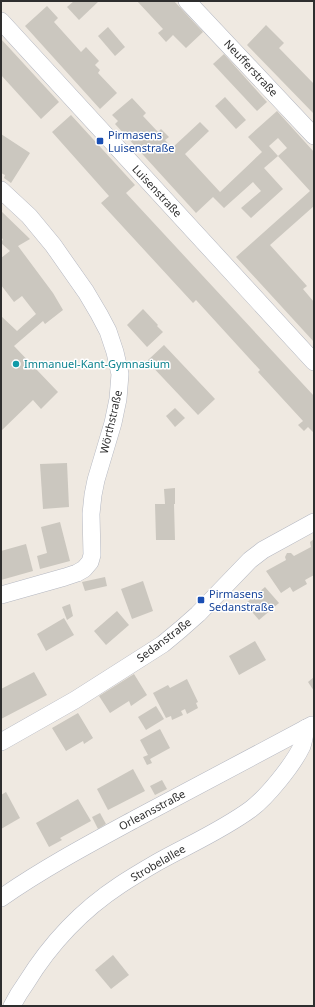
<svg xmlns="http://www.w3.org/2000/svg" width="315" height="1007" font-family="'Noto Sans',sans-serif">
<style>
.building{fill:#cbc7bf;fill-rule:evenodd}
.lines{fill:none;stroke-linecap:round;stroke-linejoin:round}
.minor-casing{stroke:#b4b7c1;stroke-width:18}
.minor{stroke:#fff;stroke-width:17}
.transit-dot{fill:#1a4fb4;stroke:#fff;stroke-width:1.5}
.culture-dot{fill:#0f9aa8;stroke:#fff;stroke-width:1.5}
.labels{text-anchor:middle;stroke-width:3;stroke-linejoin:round;paint-order:stroke}
.street-label{font-size:11px;fill:#2e2e2e;stroke:#fff}
.transit-label{font-size:11px;fill:#164399;stroke:#fff;text-anchor:start}
.culture-label{font-size:11px;fill:#0d838f;stroke:#fff;text-anchor:start}
</style>
<rect width="100%" height="100%" fill="#efe9e1"/>
<g class="building">
<polygon points="74,1 99,1 79,20 67,7"/>
<polygon points="137,1 174,1 203,32 186,48 173,35 166,42 158,33 163,29"/>
<polygon points="47,6 58,18 54,22 81,52 86,47 99,61 95,65 100,70 98,73 117,93 100,109 25,26"/>
<polygon points="266,25 284,43 279,48 314,84 314,114 247,45"/>
<polygon points="108,27 125,47 115,56 98,36"/>
<polygon points="1,39 59,102 41,119 1,75"/>
<polygon points="224,54 267,102 257,111 213,64"/>
<polygon points="225,97 246,120 236,129 215,106"/>
<path d="M 132,98 L 146,113 L 143,116 L 158,132 L 161,129 L 169,137 L 165,140 L 172,148 L 200,122 L 209,131 L 185,154 L 220,192 L 262,152 L 248,137 L 277,111 L 314,152 L 314,206 L 270,245 L 307,286 L 303,289 L 314,302 L 314,342 L 236,257 L 310,191 L 278,156 L 264,168 L 283,189 L 251,218 L 241,208 L 261,191 L 253,182 L 224,208 L 213,197 L 196,213 L 115,124 L 118,121 L 112,115 ZM 278,138 L 287,148 L 278,156 L 269,146 Z"/>
<polygon points="71,115 135,185 126,193 314,396 314,433 308,427 304,431 298,425 303,421 258,372 260,370 196,300 193,303 101,203 109,196 52,132"/>
<polygon points="1,134 30,153 11,183 4,178 5,175 1,173"/>
<polygon points="1,211 30,239 18,246 53,293 63,310 45,324 43,321 14,346 58,392 41,409 33,400 1,431 1,316 17,331 36,314 22,296 14,302 1,285 1,258 10,251 1,243 3,239 1,238"/>
<polygon points="143,309 158,325 157,326 163,332 147,347 127,325"/>
<polygon points="164,345 215,399 198,415 147,361"/>
<polygon points="175,408 185,418 175,427 166,416"/>
<polygon points="67,463 69,507 43,509 40,464"/>
<polygon points="175,488 175,504 174,504 175,540 156,540 155,504 165,504 164,489"/>
<polygon points="60,522 70,561 40,569 37,556 47,553 41,527"/>
<polygon points="314,539 314,575 305,580 307,584 293,592 290,587 281,593 266,571 286,560 285,557 287,553 291,553 294,556 311,547 310,542"/>
<polygon points="26,544 33,571 1,580 1,551"/>
<polygon points="105,577 107,586 85,591 82,582"/>
<polygon points="143,581 153,611 132,619 121,589"/>
<polygon points="265,587 279,603 259,620 245,604"/>
<polygon points="70,604 73,616 67,620 62,607"/>
<polygon points="117,611 129,625 106,645 94,631"/>
<polygon points="64,618 74,635 46,651 37,634"/>
<polygon points="255,641 266,660 239,675 229,656"/>
<polygon points="34,672 47,695 1,719 1,689"/>
<polygon points="134,674 147,695 131,706 129,701 110,713 99,696"/>
<polygon points="314,677 314,691 308,682"/>
<polygon points="187,679 198,702 196,703 198,708 187,714 185,709 181,711 183,715 172,720 171,716 166,718 153,693 168,685 170,688"/>
<polygon points="156,706 164,719 146,730 138,717"/>
<polygon points="78,713 93,738 84,744 83,741 66,751 52,728"/>
<polygon points="160,729 170,748 150,759 152,763 147,765 143,757 148,755 140,740"/>
<polygon points="133,769 145,791 108,810 97,789"/>
<polygon points="162,780 167,789 155,795 150,786"/>
<polygon points="6,792 20,818 1,829 1,795"/>
<polygon points="78,799 91,821 60,838 62,840 49,847 36,823"/>
<polygon points="100,813 106,824 98,829 92,817"/>
<polygon points="113,955 129,975 111,989 95,970"/>
</g>
<g class="lines">
<defs>
<g id="minor">
<polyline points="187,1 314,136"/>
<polyline points="1,21 314,362"/>
<polyline points="1,190 29,216 53,245 86,292 99,314 108,331 115,352 120,374 118,399 113,423 96,480 93,495 91,514 92,555 90,562 84,569 77,573 65,577 1,595"/>
<polyline points="1,742 75,700 163,644 181,629 198,614 250,560 263,550 314,522"/>
<path d="M 1,898 C 44,868 91,843 137,818 C 195,787 253,756 312,725"/>
<path d="M 12,1006 C 16,998 21,990 26,983 C 50,944 82,910 120,885 C 132,877 144,870 156,863 C 188,845 221,831 251,809 C 267,797 293,765 302,746 C 304,740 305,734 306,728"/>
</g>
</defs>
<use href="#minor" class="minor-casing"/>
<use href="#minor" class="minor"/>
</g>
<g class="transit-dot">
<rect x="96" y="137" width="8" height="8" rx="2"/>
<rect x="197" y="596" width="8" height="8" rx="2"/>
</g>
<circle class="culture-dot" cx="16" cy="364" r="4"/>
<g class="labels">
<g class="street-label">
<text transform="translate(251 68) rotate(47)" y="4">Neufferstraße</text>
<text transform="translate(157 191) rotate(47)" y="4">Luisenstraße</text>
<text transform="translate(111 422) rotate(-77)" y="4">Wörthstraße</text>
<text transform="translate(164 640) rotate(-37)" y="4">Sedanstraße</text>
<text transform="translate(152 810) rotate(-28)" y="4">Orleansstraße</text>
<text transform="translate(158 863) rotate(-30)" y="4">Strobelallee</text>
</g>
<g class="transit-label">
<text x="108" y="139">Pirmasens<tspan x="108" dy="13">Luisenstraße</tspan></text>
<text x="209" y="598">Pirmasens<tspan x="209" dy="13">Sedanstraße</tspan></text>
</g>
<g class="culture-label">
<text x="24" y="368">Immanuel-Kant-Gymnasium</text>
</g>
</g>
<rect width="315" height="1007" fill="none" stroke="#2e2e2e" stroke-width="4"/>
</svg>
